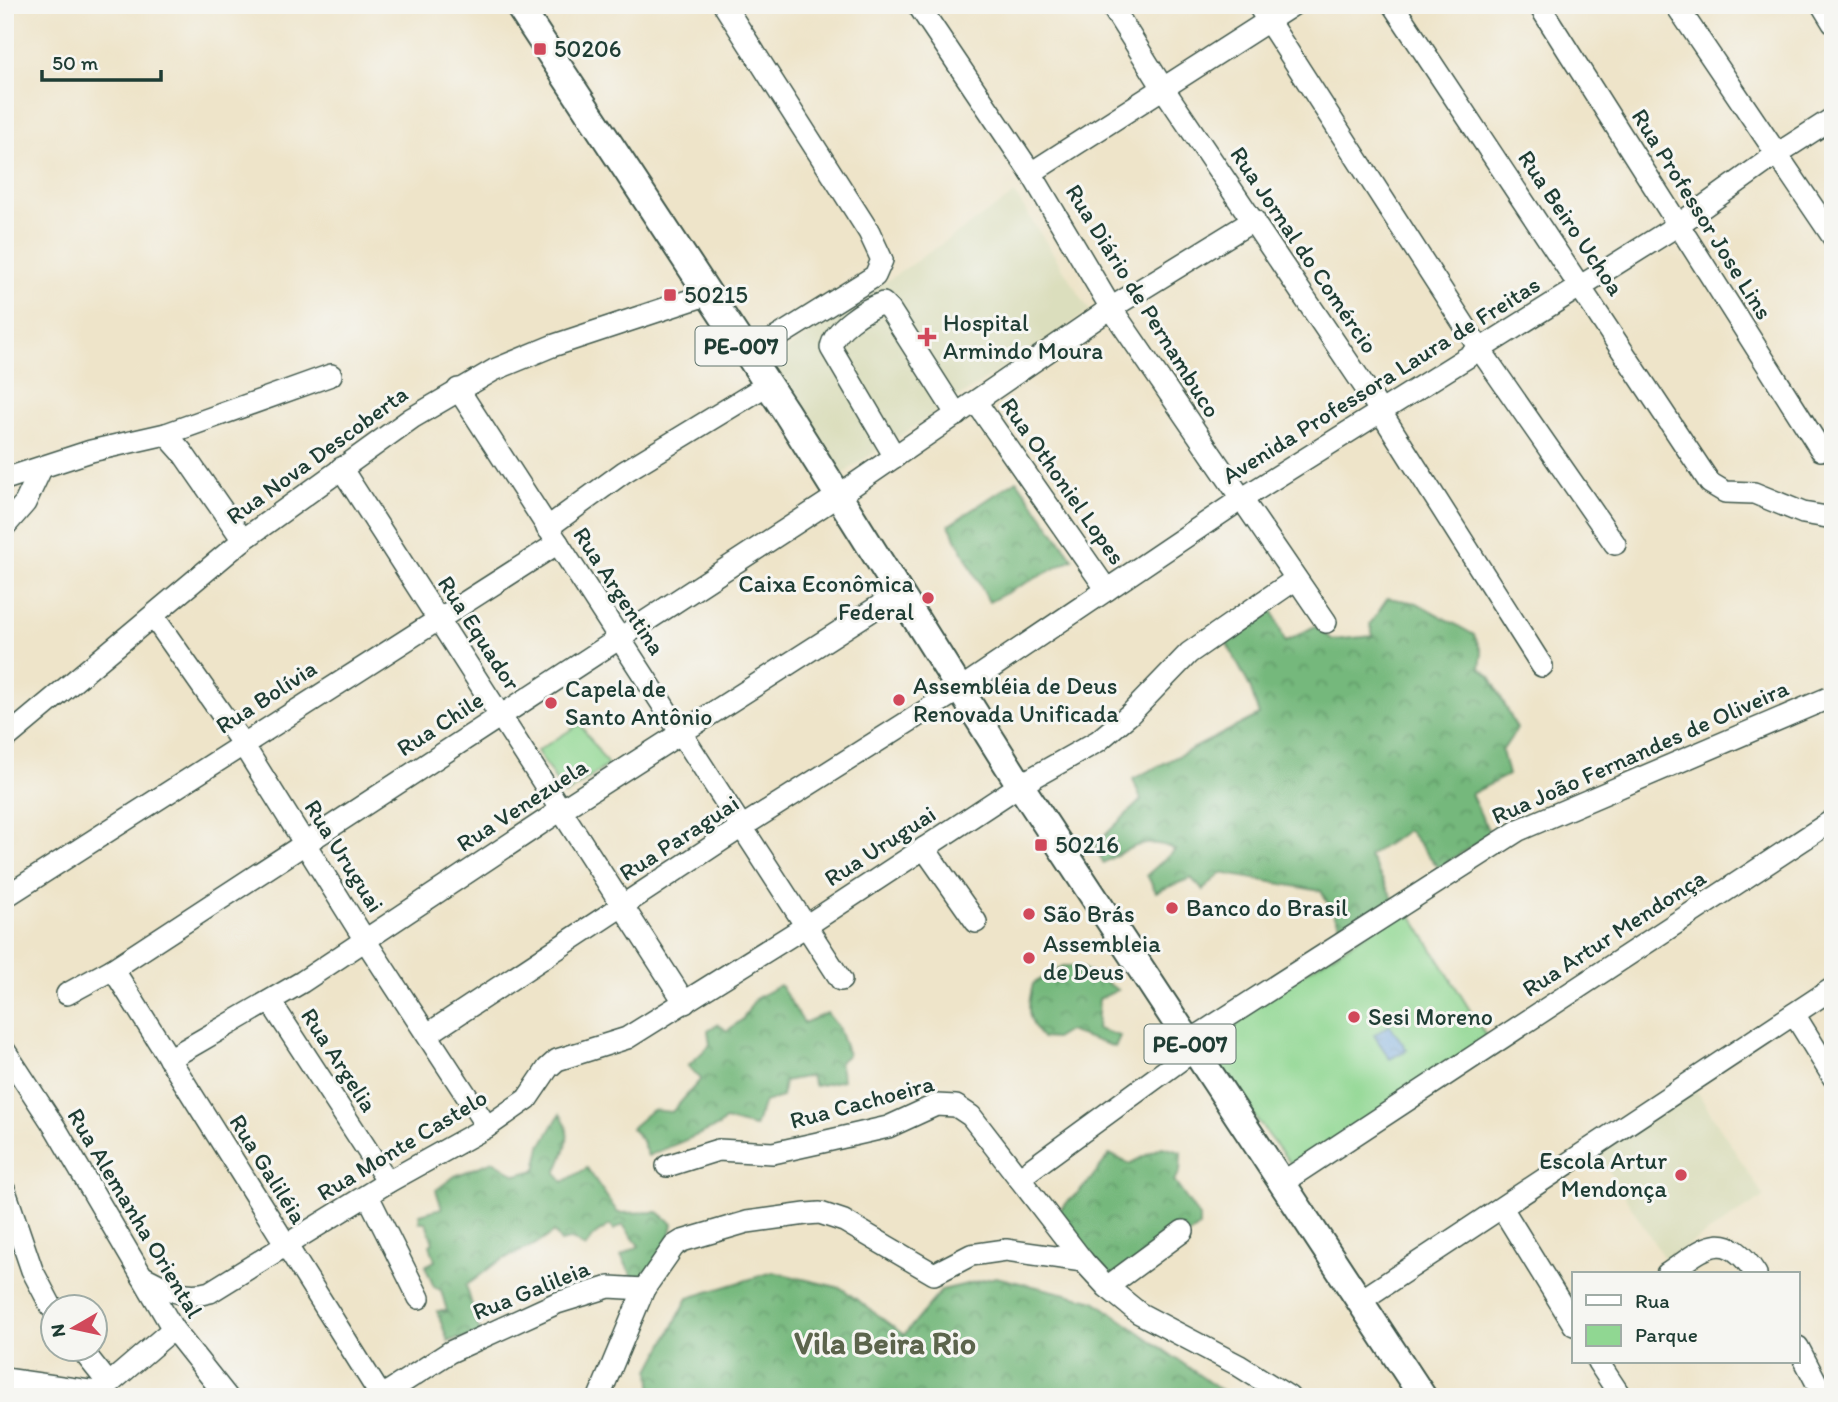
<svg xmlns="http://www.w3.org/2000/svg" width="1838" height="1402" font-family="Itim,sans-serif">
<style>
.built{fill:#dbdebd}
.forest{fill:url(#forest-crowns);stroke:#4a7a58;stroke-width:2}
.park{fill:#90d792;stroke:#588a63;stroke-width:2}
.water{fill:url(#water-ripples);stroke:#467188;stroke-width:2}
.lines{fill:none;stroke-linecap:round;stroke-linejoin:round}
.minor-casing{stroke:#3e564a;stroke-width:24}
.major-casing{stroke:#3e564a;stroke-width:30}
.minor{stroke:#fff;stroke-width:21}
.major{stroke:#fff;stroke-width:26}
.poi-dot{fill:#d1495b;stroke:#f6f6f2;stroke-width:2.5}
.labels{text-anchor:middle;stroke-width:6;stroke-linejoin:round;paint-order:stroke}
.shield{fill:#f6f6f2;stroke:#60746d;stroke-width:2}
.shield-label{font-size:23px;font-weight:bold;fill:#1f3d34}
.poi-label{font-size:24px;fill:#1f3d34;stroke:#f6f6f2;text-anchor:start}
.street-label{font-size:24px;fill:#1f3d34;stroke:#f6f6f2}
.district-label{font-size:32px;font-weight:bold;fill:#5c644c;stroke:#f6f6f2}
</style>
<defs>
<pattern id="forest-crowns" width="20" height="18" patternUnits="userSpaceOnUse" patternTransform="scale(1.75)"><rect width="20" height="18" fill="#74b87c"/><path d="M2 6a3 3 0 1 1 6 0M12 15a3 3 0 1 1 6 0" fill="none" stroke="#5f9766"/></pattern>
<pattern id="water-ripples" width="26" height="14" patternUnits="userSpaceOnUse" patternTransform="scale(1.75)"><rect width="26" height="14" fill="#6ea5dc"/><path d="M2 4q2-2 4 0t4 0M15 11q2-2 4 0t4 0" fill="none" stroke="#5a88b3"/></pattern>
</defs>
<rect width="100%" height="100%" fill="#f6f6f2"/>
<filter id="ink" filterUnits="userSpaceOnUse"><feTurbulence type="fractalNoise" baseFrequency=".0143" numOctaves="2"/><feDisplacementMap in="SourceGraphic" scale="14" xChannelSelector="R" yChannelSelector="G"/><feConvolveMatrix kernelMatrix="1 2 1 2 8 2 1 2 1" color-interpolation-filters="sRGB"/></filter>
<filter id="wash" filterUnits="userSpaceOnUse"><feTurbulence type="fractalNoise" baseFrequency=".00686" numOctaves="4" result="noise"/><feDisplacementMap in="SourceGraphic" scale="28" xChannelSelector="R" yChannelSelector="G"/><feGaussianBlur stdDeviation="1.57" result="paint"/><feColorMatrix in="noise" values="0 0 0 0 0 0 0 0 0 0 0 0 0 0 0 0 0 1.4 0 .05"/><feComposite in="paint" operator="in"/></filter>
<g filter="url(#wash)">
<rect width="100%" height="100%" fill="#eee4c9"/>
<g class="built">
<polygon points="1015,194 1090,311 842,474 766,363"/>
<polygon points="1696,1090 1764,1197 1665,1260 1598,1154"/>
</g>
<g class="forest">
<polygon points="1017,480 1073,559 989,602 949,525"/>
<path d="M 1388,598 L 1417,603 L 1474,635 L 1482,653 L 1480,668 L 1490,676 L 1517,729 L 1502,751 L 1508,775 L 1471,794 L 1490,834 L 1439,868 L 1408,830 L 1369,856 L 1395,902 L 1343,930 L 1321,891 L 1221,873 L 1203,890 L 1191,878 L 1156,892 L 1147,875 L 1175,850 C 1148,835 1128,848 1103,863 L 1095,845 L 1141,800 L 1133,779 L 1259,715 L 1250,687 L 1223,636 L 1271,606 L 1285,642 L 1315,626 L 1333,640 L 1373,636 L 1370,624 Z"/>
<path d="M 1063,966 L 1079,966 L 1118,990 L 1099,999 L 1097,1029 L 1120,1036 L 1115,1047 L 1068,1031 L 1055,1039 L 1042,1038 C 1026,1019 1027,1008 1033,984 Z"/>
<polygon points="780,985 804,1023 827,1013 838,1027 848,1055 839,1062 843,1080 815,1086 810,1076 784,1081 782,1097 764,1102 755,1127 725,1120 719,1126 648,1156 641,1139 631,1128 652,1110 672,1112 701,1079 688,1066 710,1045 708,1030 718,1024 727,1031 743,1019 755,999"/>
<path d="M 560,1114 C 575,1133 564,1154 556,1173 L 563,1182 L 587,1168 L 618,1213 L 658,1212 L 673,1224 L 669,1243 L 648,1279 L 633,1277 L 621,1256 L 639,1246 L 623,1225 L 614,1230 L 610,1225 L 596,1234 L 585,1248 L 572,1239 L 561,1242 L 554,1232 C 536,1247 518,1251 498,1262 C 487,1268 478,1279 466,1285 L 481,1335 L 448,1341 L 437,1311 L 447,1311 L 441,1290 L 434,1287 L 425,1266 L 435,1261 L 430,1245 L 433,1243 L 426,1222 L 419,1222 L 420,1214 L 442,1208 L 436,1190 L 455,1176 L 493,1161 L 516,1175 L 536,1170 L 541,1146 Z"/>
<polygon points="1162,1147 1181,1152 1180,1172 1174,1181 1199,1217 1199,1227 1120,1289 1098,1268 1056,1213 1087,1184 1110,1154 1129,1164"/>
<polygon points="773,1272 841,1288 904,1335 942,1290 996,1277 1095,1301 1230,1397 652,1397 650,1370 688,1298"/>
</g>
<g class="park">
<polygon points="580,724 608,765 565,795 537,751"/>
<polygon points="1407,908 1489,1041 1294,1168 1196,1041"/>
</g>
<polygon class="water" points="1390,1025 1407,1050 1390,1059 1374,1035"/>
</g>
<g filter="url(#ink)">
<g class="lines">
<defs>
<g id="minor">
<polyline points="724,5 869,232 882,260 875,276 747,356"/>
<polyline points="918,5 1031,173 1111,308 1326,622"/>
<polyline points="1111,5 1163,88 1365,387 1542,666"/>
<polyline points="1258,5 1479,348 1615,544"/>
<polyline points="1393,5 1710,483 1725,492 1754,493 1803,513 1833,518"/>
<polyline points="1539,5 1821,450"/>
<polyline points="1676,5 1833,237"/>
<polyline points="1822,5 1833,23"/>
<polyline points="1031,173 1293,5"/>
<polyline points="458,389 841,980"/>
<polyline points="976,402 1107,590"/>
<polyline points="166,434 331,375"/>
<path d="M 895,457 L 831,348 C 834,329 865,309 883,303 L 890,310 L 957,415"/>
<polyline points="341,468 685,1003"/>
<polyline points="5,479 91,451 166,434 182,452 243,540"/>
<polyline points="5,526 25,503 41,469"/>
<polyline points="547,528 624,472 767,385"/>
<polyline points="153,616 242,743 365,940 487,1127"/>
<polyline points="5,739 243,540 412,418 494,370 552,346 706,295"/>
<polyline points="924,848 976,922"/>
<polyline points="5,897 558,543"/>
<polyline points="113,969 381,1396"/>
<polyline points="67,994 113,969 839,495 1111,308 1254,220"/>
<polyline points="270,1001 388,1182"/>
<polyline points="1794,1014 1833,1077"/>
<polyline points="428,1034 740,828 960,689 1240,500 1678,225 1777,154 1833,118"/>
<polyline points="1188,1042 1519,830 1833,696"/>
<polyline points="5,1051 56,1129 173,1329 227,1397"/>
<polyline points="169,1059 302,982 561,810 901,592"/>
<polyline points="667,1166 718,1150 773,1153 818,1143 888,1127 936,1105 956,1106 971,1116 1083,1261"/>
<polyline points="1019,1178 1194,1050"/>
<polyline points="1283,1182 1833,820"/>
<polyline points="5,1191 32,1270 52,1308"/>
<polyline points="368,1196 419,1298"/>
<polyline points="1502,1208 1574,1325"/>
<path d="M 1667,1274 C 1705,1248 1724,1225 1756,1274"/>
<path d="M 142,1276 C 165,1288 184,1300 210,1292 L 388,1182 L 487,1127 L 527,1099 L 548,1068 L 557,1060 L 627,1038 L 806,926 L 1020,785 L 1098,741 L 1130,714 L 1189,653 L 1296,579"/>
<polyline points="1107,1287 1139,1313 1238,1365 1289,1397"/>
<polyline points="1360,1301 1833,988"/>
<polyline points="1798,1347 1824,1397"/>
<polyline points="82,1350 109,1384"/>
<polyline points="1598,1362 1621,1397"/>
<polyline points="5,1379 96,1392 109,1384 173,1329"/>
<polyline points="380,1397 450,1352 557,1303 609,1287 644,1289 674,1246 682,1241 747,1222 806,1214 820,1213 844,1221 934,1274 971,1255 1006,1250 1083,1261 1107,1287 1183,1231"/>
<polyline points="599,1397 644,1289"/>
</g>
<polyline id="major" points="518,5 786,412 1020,785 1423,1397"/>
</defs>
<use href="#minor" class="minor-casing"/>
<use href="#major" class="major-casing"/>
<use href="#minor" class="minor"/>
<use href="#major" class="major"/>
</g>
</g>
<g class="poi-dot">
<rect x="533" y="42" width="14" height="14" rx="3.5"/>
<rect x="663" y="288" width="14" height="14" rx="3.5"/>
<path d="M923.5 326.5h7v7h7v7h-7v7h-7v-7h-7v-7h7z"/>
<circle cx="928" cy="598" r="7"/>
<circle cx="899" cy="700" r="7"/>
<circle cx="551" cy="703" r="7"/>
<rect x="1034" y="838" width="14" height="14" rx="3.5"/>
<circle cx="1172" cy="908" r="7"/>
<circle cx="1029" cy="914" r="7"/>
<circle cx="1029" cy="958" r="7"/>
<circle cx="1354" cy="1017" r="7"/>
<circle cx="1681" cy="1175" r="7"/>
</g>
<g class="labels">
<g class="shield">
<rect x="695.5" y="326.5" width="91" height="39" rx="5"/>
<rect x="1144.5" y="1024.5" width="91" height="39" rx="5"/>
</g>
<g class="shield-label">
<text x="741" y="354">PE-007</text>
<text x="1190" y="1052">PE-007</text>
</g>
<g class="poi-label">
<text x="554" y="57">50206</text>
<text x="684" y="303">50215</text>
<text x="943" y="331">Hospital<tspan x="943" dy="28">Armindo Moura</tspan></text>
<text x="914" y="592" text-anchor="end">Caixa Econômica<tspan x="914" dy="28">Federal</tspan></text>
<text x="913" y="694">Assembléia de Deus<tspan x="913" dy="28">Renovada Unificada</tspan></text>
<text x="565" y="697">Capela de<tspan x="565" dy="28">Santo Antônio</tspan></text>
<text x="1055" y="853">50216</text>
<text x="1186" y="916">Banco do Brasil</text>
<text x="1043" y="922">São Brás</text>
<text x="1043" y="952">Assembleia<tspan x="1043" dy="28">de Deus</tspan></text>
<text x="1368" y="1025">Sesi Moreno</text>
<text x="1667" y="1169" text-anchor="end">Escola Artur<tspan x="1667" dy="28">Mendonça</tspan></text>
</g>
<g class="street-label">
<text transform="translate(1702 214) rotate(58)" y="8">Rua Professor Jose Lins</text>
<text transform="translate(1571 223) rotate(56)" y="8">Rua Beiro Uchoa</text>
<text transform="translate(1304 250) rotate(56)" y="8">Rua Jornal do Comércio</text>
<text transform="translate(1143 301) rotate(58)" y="8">Rua Diário de Pernambuco</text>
<text transform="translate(1381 380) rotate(-32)" y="8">Avenida Professora Laura de Freitas</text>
<text transform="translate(317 455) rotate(-36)" y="8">Rua Nova Descoberta</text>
<text transform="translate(1063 481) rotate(55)" y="8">Rua Othoniel Lopes</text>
<text transform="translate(619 591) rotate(57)" y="8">Rua Argentina</text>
<text transform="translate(479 633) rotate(57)" y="8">Rua Equador</text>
<text transform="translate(266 697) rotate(-33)" y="8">Rua Bolívia</text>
<text transform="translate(440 724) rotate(-33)" y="8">Rua Chile</text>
<text transform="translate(1640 752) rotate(-24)" y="8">Rua João Fernandes de Oliveira</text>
<text transform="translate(522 805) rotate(-33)" y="8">Rua Venezuela</text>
<text transform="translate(679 838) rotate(-33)" y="8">Rua Paraguai</text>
<text transform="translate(880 846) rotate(-33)" y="8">Rua Uruguai</text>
<text transform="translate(344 856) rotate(58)" y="8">Rua Uruguai</text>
<text transform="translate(1614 933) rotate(-33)" y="8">Rua Artur Mendonça</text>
<text transform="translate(339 1060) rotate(57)" y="8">Rua Argelia</text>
<text transform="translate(862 1102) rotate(-15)" y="8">Rua Cachoeira</text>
<text transform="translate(402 1145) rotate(-31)" y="8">Rua Monte Castelo</text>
<text transform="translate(268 1169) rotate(58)" y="8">Rua Galiléia</text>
<text transform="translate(135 1213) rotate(59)" y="8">Rua Alemanha Oriental</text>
<text transform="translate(531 1290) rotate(-22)" y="8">Rua Galileia</text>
</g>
<g class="district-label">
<text x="885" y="1354">Vila Beira Rio</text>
</g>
</g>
<rect width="1838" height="1402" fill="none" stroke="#f6f6f2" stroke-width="28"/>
<rect x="1572" y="1272" width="228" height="91" fill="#f6f6f2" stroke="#a0aca6" stroke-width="2"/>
<rect x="1586" y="1295" width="35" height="10" fill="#ffffff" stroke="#a0aca6" stroke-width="2"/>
<text x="1635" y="1308" font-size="21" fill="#1f3d34">Rua</text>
<rect x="1586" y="1325" width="35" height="21" fill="#90d792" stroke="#a0aca6" stroke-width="2"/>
<text x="1635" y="1342" font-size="21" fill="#1f3d34">Parque</text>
<g transform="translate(74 1328) rotate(261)"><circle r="33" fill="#f6f6f2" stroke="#a0aca6" stroke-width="2"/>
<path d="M0-5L12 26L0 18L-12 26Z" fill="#d1495b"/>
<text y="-10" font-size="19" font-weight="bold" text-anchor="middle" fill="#1f3d34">N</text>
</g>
<path d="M42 70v10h119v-10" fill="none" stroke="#1f3d34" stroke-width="3.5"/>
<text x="52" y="70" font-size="21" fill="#1f3d34" stroke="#f6f6f2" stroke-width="5" paint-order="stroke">50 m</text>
</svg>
